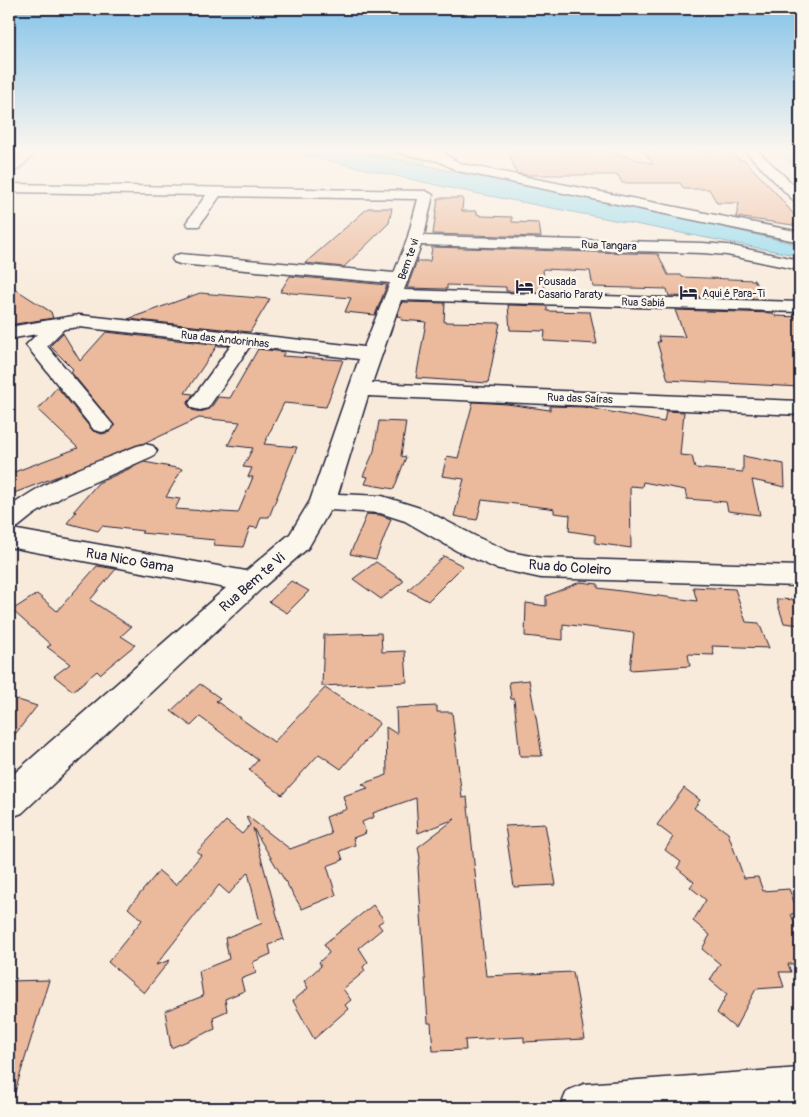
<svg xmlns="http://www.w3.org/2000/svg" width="809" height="1117" font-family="Pangolin,sans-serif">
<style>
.green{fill:#bde39e;stroke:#70826c}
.water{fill:#8ed9ee;stroke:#6390a6}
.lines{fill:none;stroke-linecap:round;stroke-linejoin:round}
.stream{fill:#6390a6;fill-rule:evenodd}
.building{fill:#ebb99c;stroke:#22223b}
.minor-casing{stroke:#22223b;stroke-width:3}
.minor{fill:#fbf7ec;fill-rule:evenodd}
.labels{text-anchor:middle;stroke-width:5;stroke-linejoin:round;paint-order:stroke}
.far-street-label{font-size:11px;fill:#22223b;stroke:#fbf7ec}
.far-poi-label{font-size:11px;fill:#22223b;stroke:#fbf7ec;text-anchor:start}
.street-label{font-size:14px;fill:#22223b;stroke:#fbf7ec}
</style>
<rect width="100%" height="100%" fill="#f8ebdc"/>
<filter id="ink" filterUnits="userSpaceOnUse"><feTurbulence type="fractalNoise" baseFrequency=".02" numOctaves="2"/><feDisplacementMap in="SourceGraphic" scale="10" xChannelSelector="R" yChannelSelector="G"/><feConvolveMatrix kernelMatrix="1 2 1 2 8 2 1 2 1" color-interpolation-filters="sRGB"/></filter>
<g filter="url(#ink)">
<polygon class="green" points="341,150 411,150 420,153 426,165"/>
<g class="water">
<polygon points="280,150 341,150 426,165 445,170 663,213 800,245 800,256 454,189"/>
<polygon points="776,150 800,150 800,171"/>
</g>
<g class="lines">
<polygon class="stream" points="39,150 42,150 19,171 9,174 9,172 17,169"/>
</g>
<g class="building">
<polygon points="508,150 581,150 583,154 595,150 605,150 653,164 643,150 726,150 729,154 734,154 739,160 744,160 776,193 800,222 800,226 736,217 739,203 717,203 709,189 684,189 680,183 622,183 618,175 527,175 516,173"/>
<polygon points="438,198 463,198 462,211 477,211 477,214 482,216 512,217 512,222 539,223 541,237 433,234"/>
<polygon points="368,208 392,208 389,223 344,267 305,263"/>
<polygon points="432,247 658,254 668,275 681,275 682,277 754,280 765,299 669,296 667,289 593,287 590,271 543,269 545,292 506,291 506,287 447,285 447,289 407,288 417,261 430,261"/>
<polygon points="290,276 387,285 375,315 345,312 351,298 280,292"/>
<polygon points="9,285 51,312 53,318 9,325"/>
<polygon points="200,293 270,299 250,332 128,319"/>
<polygon points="402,302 445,303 444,322 500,323 488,383 416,378 426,322 401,320 402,317 397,316"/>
<polygon points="508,305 547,306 547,311 590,312 597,344 544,341 545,331 510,330"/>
<polygon points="675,310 773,313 775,316 800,317 800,387 668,380 657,342 660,342 658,336 685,337"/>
<polygon points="106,332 229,346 217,346 185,393 193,394 187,404 192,410 200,412 210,409 218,397 230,398 258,349 285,352 282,356 343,360 326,407 284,403 264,444 297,447 269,517 261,517 257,528 250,527 243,547 214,545 215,540 141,533 143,531 102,526 98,531 67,523 76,512 74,511 98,483 144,462 182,469 166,497 180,499 175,509 238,513 253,477 248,477 252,468 243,467 253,448 228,445 240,422 199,418 150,441 9,495 9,474 78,448 38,410 57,387 93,431 102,434 110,432 115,426 71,372 73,369 50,346 63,333 80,361"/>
<polygon points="473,402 507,404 550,410 550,406 584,407 664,422 666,411 684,412 680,455 692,456 695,468 743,472 743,456 784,464 785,487 752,480 760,515 728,511 726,502 687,499 685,490 643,482 642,487 630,486 631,548 595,543 595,535 569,531 570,515 554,513 554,509 549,508 482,500 477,520 454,516 464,479 442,476 447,456 458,458"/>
<polygon points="379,421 406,422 401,456 406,457 394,489 365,484 368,477 363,476 374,451"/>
<polygon points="367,514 380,515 391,519 376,559 350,554"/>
<polygon points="444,556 463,566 428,601 408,590"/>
<polygon points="376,562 404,581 381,599 353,579"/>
<polygon points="97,566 116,569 90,600 131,627 121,636 135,645 100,674 97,671 73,691 54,676 70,664 47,647 51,645 12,610 37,594 57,611"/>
<polygon points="291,581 309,591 287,613 269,602"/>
<polygon points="580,582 598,584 598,588 697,601 693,587 735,589 746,622 759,623 769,648 712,646 714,655 688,654 690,666 630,670 634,633 563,624 563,640 525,636 526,603 546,606 546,596"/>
<polygon points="776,599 800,600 800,625 784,623"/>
<polygon points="381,633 382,652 405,651 407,682 322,686 324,635"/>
<polygon points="529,680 537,723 542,756 520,756 514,699 511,699 509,682"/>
<polygon points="200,684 220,698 216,701 274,742 325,688 380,723 341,769 319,754 282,795 249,770 258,760 200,717 191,726 171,711"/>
<polygon points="9,697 37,706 9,742"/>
<polygon points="437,706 437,712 452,712 462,798 467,797 486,976 573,972 585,1039 524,1042 524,1037 465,1040 466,1050 433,1051 431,1023 428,1023 418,867 420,858 418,847 455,819 418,833 416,798 373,813 374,817 362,822 366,833 353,838 355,845 340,851 343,860 327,866 336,895 302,909 253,828 284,941 282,939 269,945 271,954 253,962 256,973 241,979 244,991 225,999 227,1011 213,1017 215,1029 171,1048 165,1011 203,996 199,971 229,959 225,938 263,923 259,919 248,872 229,894 219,885 156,965 170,960 144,993 108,962 142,920 128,908 159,871 176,885 201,855 197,852 226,821 242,834 250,825 246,817 247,816 290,849 331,834 326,817 347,809 343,796 368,788 362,784 387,775 386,727 397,734 396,708"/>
<polygon points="684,788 700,800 694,808 728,833 744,878 758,877 763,891 789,889 799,914 791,914 800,938 800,964 788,964 791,972 779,972 784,987 756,989 735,1028 717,1013 727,994 710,980 720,964 702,949 710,935 693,921 706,900 690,887 694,882 677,868 681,862 665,850 673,837 657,825"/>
<polygon points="545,824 556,885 514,887 505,826"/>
<polygon points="373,905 384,920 378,924 382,929 359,948 368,962 363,967 365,971 343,989 351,1000 345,1005 348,1009 314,1039 293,1001 308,988 304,981 321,966 319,962 329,953 324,944"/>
<polygon points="49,980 13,1098 9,1097 9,981"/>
</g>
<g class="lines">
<defs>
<g id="minor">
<polygon points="397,150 420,150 433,152 432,150 444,150 447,156 462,164 800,232 800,242 458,171 438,161 399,153"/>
<polygon points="744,150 757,150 800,191 800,203 795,202"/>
<path d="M 9,184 L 426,191 L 433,195 L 424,236 L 703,243 L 727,245 L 800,260 L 800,270 L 727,255 L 703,253 L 421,245 L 404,290 L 800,302 L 800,312 L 401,300 L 372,383 L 800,401 L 800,415 L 368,396 L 338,494 L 382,496 L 423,509 L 477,537 L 510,552 L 541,558 L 800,566 L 800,586 L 541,578 L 495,568 L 457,551 L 405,521 L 380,513 L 330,510 L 308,548 L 261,589 L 22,813 L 9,818 L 9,778 L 226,588 L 9,547 L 9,508 C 46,478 93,464 137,446 L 145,444 L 153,446 L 157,451 L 153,456 L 65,495 L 33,515 L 18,527 L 12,529 L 246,571 L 290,534 L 310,501 L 359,359 L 250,346 L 208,408 L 200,410 L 192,408 L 189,403 L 232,344 L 79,327 L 64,329 L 47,346 L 113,425 L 110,430 L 102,432 L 94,430 L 26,345 L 37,334 L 9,339 L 9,327 L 79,315 L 364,347 L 390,283 L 180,264 L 174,262 L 172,259 L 174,256 L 180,254 L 394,273 L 407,240 L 418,199 L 220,196 L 199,226 L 189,226 L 186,223 L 206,195 L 9,192 Z"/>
<polygon points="800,1068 800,1108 560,1108 567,1091 584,1084"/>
</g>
</defs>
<use href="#minor" class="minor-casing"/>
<use href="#minor" class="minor"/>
</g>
</g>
<linearGradient id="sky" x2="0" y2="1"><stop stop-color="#84c3ea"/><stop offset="0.49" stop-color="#fcf6ef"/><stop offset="1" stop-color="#fcf6ef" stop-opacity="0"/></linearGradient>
<rect width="809" height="306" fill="url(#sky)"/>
<defs>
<symbol id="hotel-bare" viewBox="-9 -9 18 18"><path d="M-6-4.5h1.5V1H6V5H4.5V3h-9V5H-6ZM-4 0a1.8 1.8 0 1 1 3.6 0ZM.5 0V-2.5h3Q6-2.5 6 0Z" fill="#22223b" stroke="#fbf7ec" stroke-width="2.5" paint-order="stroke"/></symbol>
</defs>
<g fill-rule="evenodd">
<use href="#hotel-bare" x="512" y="274" width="25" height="25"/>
<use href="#hotel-bare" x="676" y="280" width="25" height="25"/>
</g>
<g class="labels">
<g class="far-street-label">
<text transform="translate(609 245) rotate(2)" y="4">Rua Tangara</text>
<text transform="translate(408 259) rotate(-71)" y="4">Bem te vi</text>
<text transform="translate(643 302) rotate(2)" y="4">Rua Sabiá</text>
<text transform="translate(225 339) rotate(6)" y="4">Rua das Andorinhas</text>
<text transform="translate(580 398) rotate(2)" y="4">Rua das Saíras</text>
</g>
<g class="far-poi-label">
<text x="538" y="285">Pousada<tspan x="538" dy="13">Casario Paraty</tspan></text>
<text x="702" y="297">Aqui é Para-Ti</text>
</g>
<g class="street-label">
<text transform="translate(130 560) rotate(10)" y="5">Rua Nico Gama</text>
<text transform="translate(570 567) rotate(4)" y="5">Rua do Coleiro</text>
<text transform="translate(252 582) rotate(-41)" y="5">Rua Bem te Vi</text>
</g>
</g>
<rect width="809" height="1117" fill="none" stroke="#fbf7ec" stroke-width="30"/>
<rect x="15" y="15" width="779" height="1087" fill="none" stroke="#22223b" stroke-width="2" filter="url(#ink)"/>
</svg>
